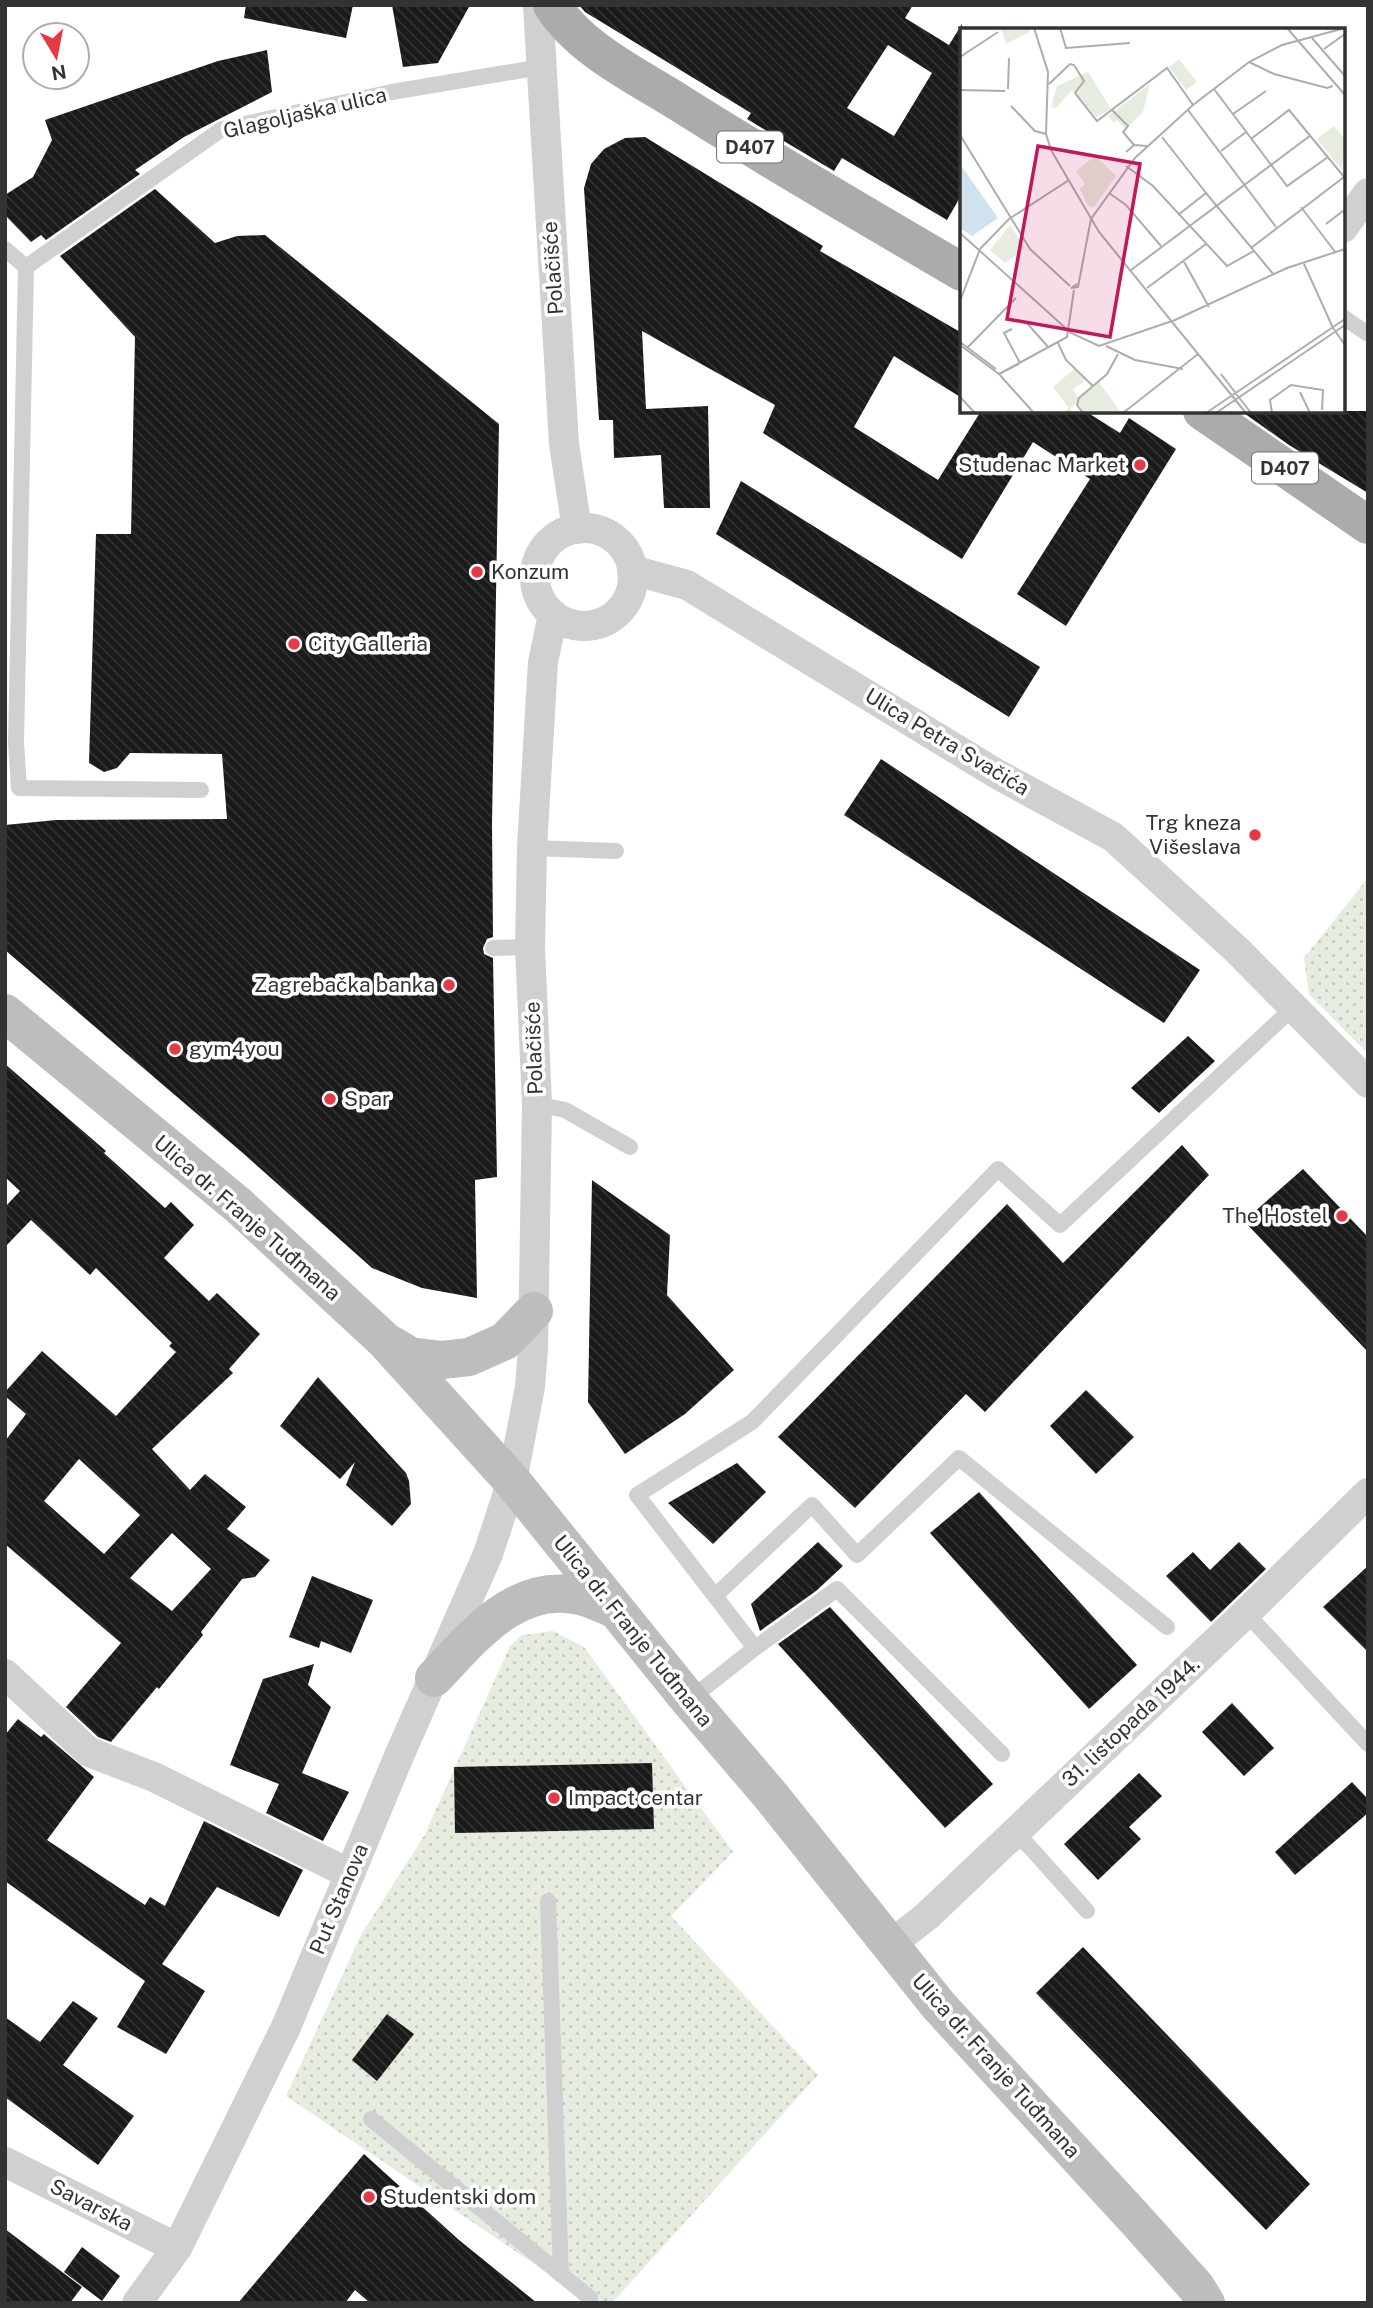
<svg xmlns="http://www.w3.org/2000/svg" width="1373" height="2308" font-family="'Public Sans',sans-serif">
<style>
.grass{fill:url(#grass-dots)}
.building{fill:url(#building-back-hatch);fill-rule:evenodd}
.lines{fill:none;stroke-linecap:round;stroke-linejoin:round}
.lane{stroke:#d0d0d0;stroke-width:16}
.street{stroke:#d0d0d0;stroke-width:30}
.secondary{stroke:#bdbdbd;stroke-width:38}
.primary{stroke:#ababab;stroke-width:38}
.poi-dot{fill:#e63946;stroke:#fff;stroke-width:2.5}
.labels{text-anchor:middle;stroke-width:7;stroke-linejoin:round;paint-order:stroke}
.shield{fill:#fff;stroke:#707070;stroke-width:2}
.shield-label{font-size:19px;font-weight:bold;fill:#333}
.street-label{font-size:21px;fill:#333;stroke:#fff}
.poi-label{font-size:21px;fill:#333;stroke:#fff;text-anchor:start}
.inset-road{fill:none;stroke:#adadad;stroke-width:2}
.view{fill:#c2185b;fill-opacity:0.15;stroke:#c2185b;stroke-width:3.5}
.inset-edge{fill:none;stroke:#333;stroke-width:3.5}
</style>
<defs>
<pattern id="grass-dots" width="8" height="8" patternUnits="userSpaceOnUse" patternTransform="scale(1.75)"><rect width="8" height="8" fill="#e6ecdf"/><path d="M2 2h.1M6 6h.1" fill="none" stroke="#c6cbc0" stroke-width="1.8" stroke-linecap="round"/></pattern>
<pattern id="building-back-hatch" width="6" height="6" patternUnits="userSpaceOnUse" patternTransform="scale(1.75)"><rect width="6" height="6" fill="#1a1a1a"/><path d="M-1 5l2 2M0 0l6 6M5-1l2 2" fill="none" stroke="#333"/></pattern>
</defs>
<rect width="100%" height="100%" fill="#fff"/>
<g class="grass">
<polygon points="1368,878 1368,1054 1309,994 1304,958"/>
<polygon points="553,1631 584,1647 733,1852 671,1916 818,2075 612,2303 592,2303 286,2096 361,1935 424,1836 510,1646 522,1635"/>
</g>
<g class="building">
<polygon points="246,5 353,5 346,38 244,18"/>
<polygon points="392,5 470,5 438,63 403,67"/>
<path d="M 579,5 L 913,5 L 905,18 L 949,45 L 962,24 L 962,194 L 947,220 L 842,158 L 834,171 L 747,119 L 751,113 L 585,12 ZM 888,45 L 932,73 L 894,136 L 847,108 Z"/>
<polygon points="267,50 272,92 184,137 135,170 140,174 46,240 41,235 31,242 5,215 5,195 33,177 52,140 45,120 218,61"/>
<polygon points="645,137 823,246 820,251 962,333 962,398 894,356 854,427 938,480 981,411 1085,411 1120,433 1129,418 1176,449 1066,626 1017,594 1090,479 1033,442 962,559 763,433 775,405 642,331 646,409 708,406 710,508 664,508 661,455 614,458 613,420 599,420 584,188 591,164 604,149 625,138"/>
<polygon points="155,189 215,243 237,236 265,235 499,424 492,824 493,937 487,939 483,948 484,954 493,958 497,1177 475,1180 477,1298 422,1288 372,1268 244,1154 5,950 5,825 56,820 227,819 222,754 130,753 117,768 104,772 89,763 96,534 131,534 135,337 60,256"/>
<polygon points="1241,411 1368,411 1368,493 1289,445"/>
<polygon points="741,481 1040,667 1009,717 716,534"/>
<polygon points="881,759 1200,970 1164,1023 844,815"/>
<polygon points="1188,1036 1215,1061 1159,1113 1131,1088"/>
<path d="M 5,1064 L 106,1151 L 104,1153 L 165,1208 L 171,1202 L 194,1225 L 164,1258 L 209,1301 L 217,1293 L 260,1334 L 229,1369 L 233,1373 L 152,1449 L 190,1490 L 205,1474 L 246,1507 L 227,1529 L 270,1560 L 255,1577 L 242,1579 L 201,1632 L 203,1635 L 159,1689 L 157,1687 L 111,1742 L 98,1737 L 66,1707 L 121,1643 L 5,1544 L 5,1441 L 26,1414 L 5,1396 L 5,1392 L 42,1351 L 116,1416 L 176,1352 L 169,1346 L 172,1343 L 96,1268 L 90,1275 L 31,1220 L 5,1247 L 5,1207 L 20,1191 L 5,1177 ZM 79,1459 L 140,1515 L 104,1554 L 44,1501 ZM 172,1533 L 211,1569 L 172,1611 L 130,1578 Z"/>
<polygon points="1182,1145 1209,1175 985,1412 966,1394 855,1508 778,1437 1007,1204 1063,1263"/>
<polygon points="1303,1169 1368,1237 1368,1352 1244,1221"/>
<polygon points="592,1180 670,1235 667,1295 734,1370 685,1414 625,1454 588,1402"/>
<polygon points="318,1377 406,1473 409,1481 411,1504 392,1526 346,1485 355,1462 340,1479 280,1426"/>
<polygon points="1086,1390 1134,1437 1096,1474 1050,1426"/>
<polygon points="737,1463 766,1492 713,1544 668,1503"/>
<polygon points="979,1492 1137,1665 1089,1709 930,1533"/>
<polygon points="818,1542 843,1566 816,1591 760,1631 751,1604"/>
<polygon points="1239,1542 1266,1569 1211,1622 1166,1576 1193,1552 1210,1570"/>
<polygon points="1368,1566 1368,1652 1323,1607"/>
<polygon points="312,1576 373,1600 351,1653 321,1641 319,1648 289,1637"/>
<polygon points="830,1607 993,1784 945,1828 778,1644"/>
<polygon points="314,1664 308,1685 331,1707 302,1773 349,1792 323,1841 266,1813 279,1784 230,1765 263,1679"/>
<polygon points="1232,1703 1274,1748 1244,1776 1202,1732"/>
<polygon points="18,1719 41,1737 44,1734 94,1777 47,1840 145,1905 150,1897 165,1906 204,1821 303,1870 279,1917 217,1887 162,1964 205,1991 166,2054 117,2027 145,1981 5,1881 5,1735"/>
<polygon points="652,1763 654,1829 455,1833 454,1767"/>
<polygon points="1139,1773 1162,1796 1129,1827 1141,1839 1098,1880 1064,1844"/>
<polygon points="1352,1782 1368,1799 1368,1813 1295,1875 1275,1852"/>
<polygon points="1083,1947 1310,2184 1266,2230 1036,1993"/>
<polygon points="73,2001 98,2018 63,2065 134,2116 98,2165 5,2097 5,2017 40,2042"/>
<polygon points="387,2014 414,2034 377,2081 352,2060"/>
<polygon points="364,2154 459,2240 537,2303 370,2303 355,2290 345,2303 238,2303"/>
<polygon points="5,2229 82,2287 70,2303 5,2303"/>
<polygon points="82,2247 120,2276 102,2301 64,2272"/>
</g>
<g class="lines">
<g class="lane">
<polyline points="5,249 26,267 16,743 19,788 201,790"/>
<polyline points="26,267 222,129 392,92 541,67"/>
<polyline points="1343,317 1368,334"/>
<polyline points="532,848 616,851"/>
<polyline points="493,948 530,947"/>
<polyline points="537,1104 565,1110 630,1147"/>
<polyline points="715,1596 812,1505 857,1555 959,1458 1167,1627"/>
<polyline points="1246,1613 1368,1744"/>
<polyline points="755,1648 837,1589 1002,1754"/>
<polyline points="689,1700 755,1648 637,1495 752,1422 998,1169 1060,1225 1294,1007"/>
<polyline points="1012,1835 1028,1845 1087,1911"/>
<polyline points="548,1901 561,2275"/>
<polyline points="371,2119 590,2298"/>
</g>
<g class="street">
<polyline points="538,5 564,444 577,529"/>
<polyline points="1343,228 1368,193"/>
<circle cx="584" cy="577" r="49"/>
<polyline points="632,570 687,585 997,774 1113,837 1238,951 1368,1083"/>
<polyline points="5,1674 89,1752 154,1777 350,1874"/>
<polyline points="890,1945 927,1916 1246,1613 1368,1493"/>
<polyline points="5,2162 177,2248"/>
<polyline points="137,2303 177,2248 286,2027 399,1756 488,1554 512,1481 530,1387 533,1348 537,1104 530,947 532,848 543,662 553,615"/>
</g>
<g class="secondary">
<polyline points="5,1013 238,1205 384,1340 512,1481 689,1700 771,1796 939,2006 1138,2222 1196,2287 1206,2303"/>
<polyline points="392,1345 410,1356 442,1360 469,1357 505,1341 534,1311"/>
<path d="M 434,1678 C 474,1636 518,1579 584,1597 C 594,1600 605,1605 614,1609"/>
</g>
<g class="primary">
<path d="M 552,5 C 580,49 635,75 678,102 C 771,161 866,216 962,272"/>
<polyline points="1202,411 1368,525"/>
</g>
</g>
<g class="poi-dot">
<circle cx="1140" cy="465" r="7"/>
<circle cx="477" cy="572" r="7"/>
<circle cx="294" cy="644" r="7"/>
<circle cx="1255" cy="835" r="7"/>
<circle cx="449" cy="985" r="7"/>
<circle cx="175" cy="1049" r="7"/>
<circle cx="330" cy="1099" r="7"/>
<circle cx="1342" cy="1216" r="7"/>
<circle cx="554" cy="1798" r="7"/>
<circle cx="369" cy="2197" r="7"/>
</g>
<g class="labels">
<g class="shield">
<rect x="717" y="131.5" width="66" height="31" rx="5"/>
<rect x="1252" y="452.5" width="66" height="31" rx="5"/>
</g>
<g class="shield-label">
<text x="750" y="154">D407</text>
<text x="1285" y="475">D407</text>
</g>
<g class="street-label">
<text transform="translate(305 113) rotate(-13)" y="7">Glagoljaška ulica</text>
<text transform="translate(553 268) rotate(-94)" y="7">Polačišće</text>
<text transform="translate(947 742) rotate(31)" y="7">Ulica Petra Svačića</text>
<text transform="translate(534 1048) rotate(-92)" y="7">Polačišće</text>
<text transform="translate(247 1218) rotate(41)" y="7">Ulica dr. Franje Tuđmana</text>
<text transform="translate(633 1631) rotate(51)" y="7">Ulica dr. Franje Tuđmana</text>
<text transform="translate(1131 1722) rotate(-43)" y="7">31. listopada 1944.</text>
<text transform="translate(339 1899) rotate(-67)" y="7">Put Stanova</text>
<text transform="translate(996 2066) rotate(48)" y="7">Ulica dr. Franje Tuđmana</text>
<text transform="translate(91 2205) rotate(27)" y="7">Savarska</text>
</g>
<g class="poi-label">
<text x="1126" y="472" text-anchor="end">Studenac Market</text>
<text x="491" y="579">Konzum</text>
<text x="308" y="651">City Galleria</text>
<text x="1241" y="830" text-anchor="end">Trg kneza<tspan x="1241" dy="24">Višeslava</tspan></text>
<text x="435" y="992" text-anchor="end">Zagrebačka banka</text>
<text x="189" y="1056">gym4you</text>
<text x="344" y="1106">Spar</text>
<text x="1328" y="1223" text-anchor="end">The Hostel</text>
<text x="568" y="1805">Impact centar</text>
<text x="383" y="2204">Studentski dom</text>
</g>
</g>
<g transform="translate(960 28)">
<rect width="385" height="385" fill="#fff"/>
<path d="M 41,0 L 69,0 L 69,4 L 46,16 ZM 219,31 L 237,54 L 226,62 L 209,39 ZM 128,44 L 151,81 L 136,89 L 112,62 L 96,80 L 91,79 L 97,58 ZM 190,56 L 183,84 L 166,101 L 157,92 L 154,95 L 148,88 ZM 135,128 L 156,148 L 134,179 L 128,178 L 120,161 L 125,156 L 116,143 ZM 50,197 L 65,220 L 45,235 L 30,222 ZM 115,340 L 126,351 L 113,362 L 118,369 L 138,353 L 160,383 L 123,385 L 117,375 L 110,380 L 112,385 L 103,385 L 109,380 L 93,359 Z" fill="#e6ecdf"/>
<path d="M 374,98 L 385,111 L 382,142 L 357,111 Z" fill="#e6ecdf"/>
<path d="M 0,136 L 38,190 L 12,208 L 0,200 Z" fill="#cfe2ee"/>
<path class="inset-road" d="M 74,0 L 88,44 L 86,106 L 91,122 L 139,204 L 286,385M 100,0 L 106,20 L 170,15M 327,0 L 385,67M 352,10 L 385,48M 364,21 L 385,6M 0,29 L 38,4M 289,34 L 314,46 L 367,60 L 373,58M 89,56 L 110,36 L 114,37 L 124,53 L 115,65 L 137,93 L 207,40 L 233,77M 48,61 L 49,30M 254,61 L 327,158 L 368,129M 0,62 L 45,63M 51,78 L 75,103 L 86,106M 152,82 L 168,98 L 163,104 L 174,117M 228,82 L 316,199M 273,86 L 306,63M 0,107 L 70,221 L 110,258M 202,109 L 246,165 L 218,187M 291,111 L 329,82 L 385,150M 261,123 L 286,104M 166,124 L 174,117 L 187,118M 166,138 L 193,158 L 267,238 L 294,223M 149,165 L 166,177 L 201,218M 246,165 L 314,247M 341,179 L 376,225M 366,196 L 383,183 L 385,186M 0,205 L 111,305 L 139,318 L 215,292M 291,220 L 384,149M 20,221 L 49,191 L 109,152M 223,232 L 249,279M 344,236 L 373,300 L 385,317M 171,242 L 351,107M 117,256 L 111,260 L 118,259 L 131,191 L 175,130 L 233,77 L 289,34 L 322,17 L 385,0M 187,260 L 246,216M 0,273 L 20,221M 215,292 L 327,240 L 385,221M 66,294 L 89,320M 52,301 L 44,305 L 60,335M 0,314 L 36,341M 98,315 L 106,332 L 133,358 L 119,370 L 117,377 L 123,385M 0,317 L 39,346 L 74,385M 146,318 L 175,332 L 223,341M 8,319 L 56,270M 39,346 L 107,309 L 114,262M 39,346 L 59,336M 261,346 L 291,385M 133,358 L 147,346 L 158,326M 340,364 L 350,385M 0,369 L 15,385M 163,385 L 238,326M 246,385 L 385,291M 256,385 L 385,297M 312,385 L 310,372 L 331,357 L 363,362 L 362,382"/>
<path class="view" d="M 78,118 L 180,136 L 150,309 L 47,291 Z"/>
<rect width="385" height="385" class="inset-edge"/>
</g>
<rect width="1373" height="2308" fill="none" stroke="#333333" stroke-width="14"/>
<g transform="translate(56 56) rotate(170)"><circle r="33" fill="#ffffff" stroke="#adadad" stroke-width="2"/>
<path d="M0-5L12 26L0 18L-12 26Z" fill="#e63946"/>
<text y="-10" font-size="19" font-weight="bold" text-anchor="middle" fill="#333333">N</text>
</g>
</svg>
